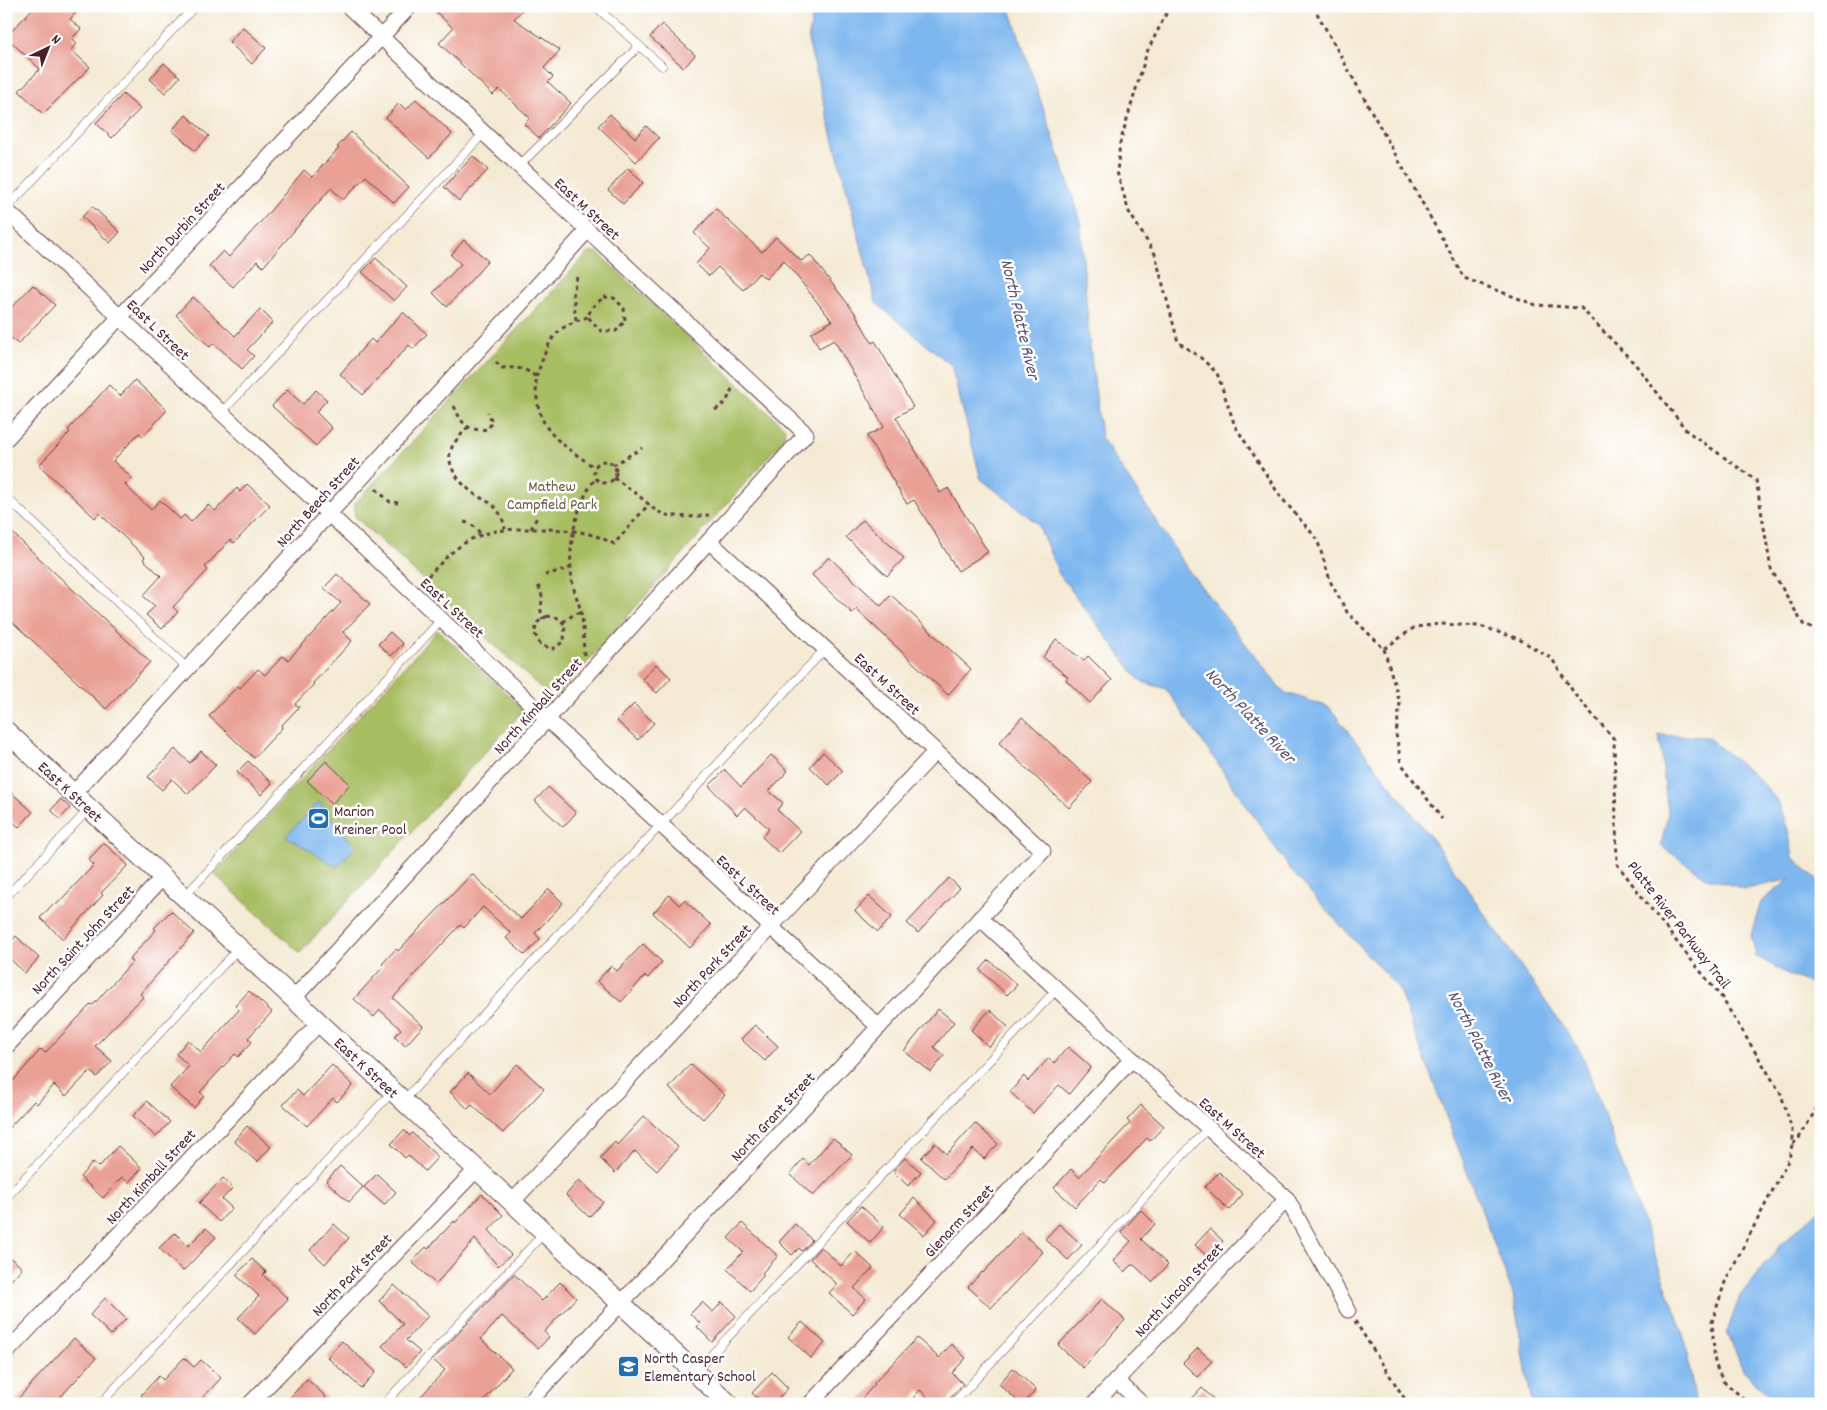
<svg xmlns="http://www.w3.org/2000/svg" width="1827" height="1410" font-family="Dekko,sans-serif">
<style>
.green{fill:#a7bd62;stroke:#786e46}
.water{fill:#7eb7ef;stroke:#646b8d}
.building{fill:#e9a095}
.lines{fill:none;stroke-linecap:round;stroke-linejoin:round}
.service-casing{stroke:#643d44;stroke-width:9}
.minor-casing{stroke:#643d44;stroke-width:17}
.tertiary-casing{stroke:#643d44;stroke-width:21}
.path{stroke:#643d44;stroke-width:3;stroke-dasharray:4 4;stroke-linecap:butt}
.service{stroke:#fff;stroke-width:8}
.minor{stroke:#fff;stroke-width:15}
.tertiary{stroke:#fff;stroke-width:19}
.labels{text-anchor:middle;stroke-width:5;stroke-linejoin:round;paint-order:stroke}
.street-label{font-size:16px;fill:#4a1f2b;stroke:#fff}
.park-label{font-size:16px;fill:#6b563e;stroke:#fff}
.poi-label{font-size:16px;fill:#4a1f2b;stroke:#fff;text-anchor:start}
.water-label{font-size:18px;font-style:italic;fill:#5c5470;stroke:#fff}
</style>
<rect width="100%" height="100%" fill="#fff"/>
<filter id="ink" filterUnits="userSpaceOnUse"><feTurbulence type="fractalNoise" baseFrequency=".02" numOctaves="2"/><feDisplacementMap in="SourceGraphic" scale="10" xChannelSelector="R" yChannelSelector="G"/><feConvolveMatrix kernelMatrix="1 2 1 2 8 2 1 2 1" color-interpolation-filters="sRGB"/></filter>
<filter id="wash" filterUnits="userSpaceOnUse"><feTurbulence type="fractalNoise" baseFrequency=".0096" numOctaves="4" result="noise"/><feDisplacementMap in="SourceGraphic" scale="20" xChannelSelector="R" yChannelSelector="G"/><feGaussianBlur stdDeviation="1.12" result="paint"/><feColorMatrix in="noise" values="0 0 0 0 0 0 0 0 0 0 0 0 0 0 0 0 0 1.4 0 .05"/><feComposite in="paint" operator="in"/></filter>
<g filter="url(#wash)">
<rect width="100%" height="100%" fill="#f4ead4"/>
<g class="green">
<polygon points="597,252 785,428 783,440 560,693 544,691 355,517 355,503 588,253"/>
<polygon points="438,630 524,710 300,953 214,874"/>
</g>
<g class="water">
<polygon points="814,6 1009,6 1080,218 1089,339 1101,437 1186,567 1283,692 1329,707 1433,840 1582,1054 1683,1333 1696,1404 1532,1404 1513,1294 1398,988 1293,873 1166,689 1140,681 1059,574 1038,524 981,479 951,365 876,303 808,41"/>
<polygon points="1659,735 1707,737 1760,780 1779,803 1788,830 1793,857 1821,883 1821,988 1789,975 1756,956 1751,935 1761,902 1790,879 1746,889 1707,878 1661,846 1668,813"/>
<polygon points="319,802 355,847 337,867 286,836"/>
<polygon points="1821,1208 1821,1404 1778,1404 1743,1370 1727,1332 1740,1296 1780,1245"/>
</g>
<g id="blocks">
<g class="building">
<polygon points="35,6 82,6 70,19 81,29 72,38 77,43 71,50 90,67 43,114 19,91 40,69 6,37"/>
<polygon points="430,6 526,6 514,19 560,50 544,68 553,77 548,82 571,103 539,138 524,124 530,118 499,89 493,95 439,43 453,28"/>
<polygon points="662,24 695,55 684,68 650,37"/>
<polygon points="243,27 266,48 252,64 229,42"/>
<polygon points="164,63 180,77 165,93 150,79"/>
<polygon points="123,94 140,109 112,138 96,123"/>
<polygon points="416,99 452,134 429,158 386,118 399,103 406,110"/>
<polygon points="610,114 635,138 646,126 659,138 636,162 598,126"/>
<polygon points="186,115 209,136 195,151 172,130"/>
<polygon points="351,132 409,187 394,203 366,176 343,200 331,188 263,267 257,261 233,287 209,266 223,251 229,257 266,216 304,170 312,177 339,148 337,147"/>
<polygon points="473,156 488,170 459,201 444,187"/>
<polygon points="628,168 643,183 623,204 608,190"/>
<polygon points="92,206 120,232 110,243 82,217"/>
<polygon points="716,209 762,252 776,237 801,261 810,255 855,313 872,343 875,341 913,407 896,417 940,493 948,488 988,552 958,571 914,500 907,504 867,436 884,427 834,340 819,348 811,333 832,321 784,260 766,279 759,273 743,290 718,267 709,276 696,264 710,248 694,233"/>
<polygon points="464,240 488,261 447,307 433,293 461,264 451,255"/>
<polygon points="376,258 407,287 394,301 362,272"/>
<polygon points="33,285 55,305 18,344 6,333 6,313"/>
<polygon points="193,297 235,336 260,309 273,322 247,350 254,356 242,369 214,343 210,347 176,315"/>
<polygon points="403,312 427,334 413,349 409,345 363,395 340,374 371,339 375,343"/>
<polygon points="135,380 167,410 143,436 139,433 113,461 132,478 125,485 151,510 160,500 180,519 184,515 191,522 208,505 215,511 237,488 240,492 247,484 270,505 234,543 230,540 205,567 208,570 173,607 178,612 162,629 146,615 155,606 143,596 161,576 143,559 145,557 99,513 95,518 39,465 70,432 68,430 109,385 120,396"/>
<polygon points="287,390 303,404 316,390 327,400 316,412 332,428 316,446 272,406"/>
<polygon points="863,520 904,558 887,576 846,537"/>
<polygon points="6,527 150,662 106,709 6,616"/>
<polygon points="829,557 881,606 891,595 971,669 948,695 856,609 852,613 812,575"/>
<polygon points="337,574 370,604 343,632 352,641 313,683 314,684 295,704 299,707 281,726 282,728 254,758 209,716 238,686 240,688 258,669 265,675 283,656 288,660 341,603 324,588"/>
<polygon points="390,632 403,644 391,656 378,644"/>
<polygon points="1056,639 1084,661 1088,656 1112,680 1090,703 1066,680 1068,677 1043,657"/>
<polygon points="656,664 671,678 657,693 642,679"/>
<polygon points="634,704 654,723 638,740 617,721"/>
<polygon points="1022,717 1092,782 1069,808 999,743"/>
<polygon points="175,749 190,763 201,751 216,765 188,794 172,779 162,790 148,777"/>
<polygon points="823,752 843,771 829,785 810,767"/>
<polygon points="771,755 788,771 769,791 783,803 777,810 800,831 779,853 762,837 769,829 745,807 737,815 709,786 725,770 741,787"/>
<polygon points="248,761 272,783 261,795 237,772"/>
<polygon points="326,761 350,784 332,804 307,781"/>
<polygon points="548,787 576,813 563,827 535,801"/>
<polygon points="6,788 33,812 19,827 6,816"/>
<polygon points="61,799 70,808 60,819 51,810"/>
<polygon points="104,843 128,865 101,893 103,895 63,939 40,918 54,903 56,905 94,865 88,860"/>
<polygon points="472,874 521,919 549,889 563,903 535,933 540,939 525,955 506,938 511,933 483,907 464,928 460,925 393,998 423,1026 405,1046 395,1036 401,1029 380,1010 374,1017 354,999 384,966 382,964 396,949 398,951"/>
<polygon points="949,878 960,888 918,933 907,923"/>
<polygon points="669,895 679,905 684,900 711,925 690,948 653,913"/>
<polygon points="869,896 892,917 878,932 855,911"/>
<polygon points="171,911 194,933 140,994 143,997 95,1046 112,1061 97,1077 90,1071 66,1096 54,1085 37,1104 34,1101 6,1131 6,1089 41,1049 45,1053 91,1004 93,1005 132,962 129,959 156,930 154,928"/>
<polygon points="16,936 39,958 25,973 6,955 6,947"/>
<polygon points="643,944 662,962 648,978 645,976 621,1002 597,981 611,966 617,971"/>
<polygon points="989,960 1017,985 1007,995 980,970"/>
<polygon points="249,991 272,1012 248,1038 252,1042 238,1057 235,1054 200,1092 204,1096 194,1108 170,1087 189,1066 176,1054 188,1040 201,1052 239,1010 235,1006"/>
<polygon points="938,1009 954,1022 934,1047 944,1056 931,1072 904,1051"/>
<polygon points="990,1010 1008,1027 989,1047 971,1030"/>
<polygon points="755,1025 778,1046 765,1061 741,1039"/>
<polygon points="1068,1047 1091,1067 1069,1094 1059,1085 1033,1113 1010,1092 1024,1076 1028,1081 1049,1058 1054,1063"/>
<polygon points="517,1064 544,1089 503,1133 472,1105 468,1109 450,1092 468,1073 490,1094"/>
<polygon points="690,1064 725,1095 703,1119 669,1088"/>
<polygon points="332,1065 353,1085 337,1102 333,1098 307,1126 283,1105 297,1090 303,1096"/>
<polygon points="147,1101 170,1122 156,1137 133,1116"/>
<polygon points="1141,1105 1164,1126 1150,1141 1147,1138 1105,1183 1101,1179 1075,1207 1054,1188 1071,1169 1079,1177 1130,1123 1127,1120"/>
<polygon points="644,1116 678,1147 657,1171 635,1151 615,1173 600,1158 615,1142 617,1145"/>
<polygon points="975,1123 998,1144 984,1159 973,1149 944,1179 921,1158 935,1143 947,1154"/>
<polygon points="247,1126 271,1147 257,1162 234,1141"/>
<polygon points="404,1130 410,1136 412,1133 438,1157 425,1171 408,1155 405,1158 391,1144"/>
<polygon points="833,1138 852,1155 813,1196 790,1174 803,1159 809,1165"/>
<polygon points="118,1146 142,1168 128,1183 122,1177 103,1198 80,1177 93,1162 99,1167"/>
<polygon points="905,1158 921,1172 908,1186 893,1171"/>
<polygon points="340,1166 363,1187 349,1202 326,1181"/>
<polygon points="1219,1172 1243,1194 1229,1210 1205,1187"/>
<polygon points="377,1174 396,1192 384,1205 364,1187"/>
<polygon points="223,1178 233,1188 222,1199 232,1208 219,1222 199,1203"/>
<polygon points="579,1180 603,1202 589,1217 566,1195"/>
<polygon points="482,1194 503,1215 489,1230 511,1255 498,1266 475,1239 436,1284 412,1262 426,1247 428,1249 454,1221 455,1223"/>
<polygon points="914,1198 937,1220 924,1235 900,1214"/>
<polygon points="861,1206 884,1227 870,1243 847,1221"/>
<polygon points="1141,1210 1155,1224 1141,1239 1168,1265 1152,1282 1133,1264 1125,1272 1113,1261 1131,1241 1121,1232"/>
<polygon points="742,1223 778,1256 762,1273 764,1275 750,1291 727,1269 743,1252 728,1238"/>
<polygon points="334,1224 349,1238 325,1264 310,1250"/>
<polygon points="795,1224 812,1240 802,1251 799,1248 792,1255 779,1242"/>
<polygon points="1059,1224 1082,1245 1068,1260 1045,1239"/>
<polygon points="206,1228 216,1237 183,1271 159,1248 175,1233 188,1246"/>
<polygon points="1210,1229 1223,1241 1208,1257 1195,1245"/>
<polygon points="1021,1232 1043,1252 991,1308 968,1287 982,1272 983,1273"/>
<polygon points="821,1247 841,1266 855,1251 873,1268 854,1288 866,1299 852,1314 829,1293 837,1284 810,1259"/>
<polygon points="6,1254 22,1268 6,1286"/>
<polygon points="252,1259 266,1272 263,1275 288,1299 255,1334 238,1318 259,1296 236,1275"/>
<polygon points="514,1274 542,1301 560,1282 576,1298 544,1332 549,1337 538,1349 502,1316 481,1339 512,1368 481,1404 414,1404 445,1370 433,1360"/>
<polygon points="394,1285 428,1316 406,1340 420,1352 406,1367 382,1346 403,1324 379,1301"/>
<polygon points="105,1298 126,1319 111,1335 90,1315"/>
<polygon points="1102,1299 1125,1320 1083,1368 1058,1345"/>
<polygon points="702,1302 713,1312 722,1302 736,1316 712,1342 697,1327 700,1323 690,1314"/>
<polygon points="802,1322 825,1343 811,1358 788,1337"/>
<polygon points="74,1338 96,1358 54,1404 13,1404"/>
<polygon points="917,1338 939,1358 951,1344 966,1358 952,1373 963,1384 945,1404 935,1404 920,1390 908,1404 857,1404 875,1384 874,1383"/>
<polygon points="342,1341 376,1372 361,1388 327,1357"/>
<polygon points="1198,1348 1212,1361 1197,1377 1183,1363"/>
<polygon points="184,1358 194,1367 201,1360 221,1378 197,1404 150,1404 141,1395 159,1376 163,1380"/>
<polygon points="1013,1368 1036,1390 1023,1404 1021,1404 999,1384"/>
<polygon points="772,1372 788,1388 773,1404 764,1404 752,1393"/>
<polygon points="307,1379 326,1397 320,1404 284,1404"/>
<polygon points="1202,1388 1219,1404 1187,1404"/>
</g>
</g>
</g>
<g filter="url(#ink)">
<use href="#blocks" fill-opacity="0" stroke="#643d44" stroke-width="1"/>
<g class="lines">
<defs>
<g id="service">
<polyline points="595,6 662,66"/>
<polyline points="518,167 639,46"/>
<polyline points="6,209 195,6"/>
<polyline points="222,412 483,134"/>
<polyline points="6,497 188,669"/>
<polyline points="6,897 89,809"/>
<polyline points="184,897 441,620"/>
<polyline points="403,1101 825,649"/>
<polyline points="6,1198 238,949"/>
<polyline points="696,1371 1057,989"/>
<polyline points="100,1404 393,1091"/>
<polyline points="384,1404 545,1232"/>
<polyline points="953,1404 1208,1128"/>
</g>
<g id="minor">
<polyline points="6,210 547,719 879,1027"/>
<polyline points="6,439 410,6"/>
<polyline points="73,794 587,231"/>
<polyline points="980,918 1132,1059 1287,1199 1348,1310"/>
<polyline points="293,999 806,434 348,6"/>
<polyline points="6,1047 163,877"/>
<polyline points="512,1202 936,751"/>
<polyline points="6,1353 319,1023"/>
<polyline points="1116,1380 1142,1404"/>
<polyline points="250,1404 477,1169"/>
<polyline points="527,1404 1043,851 709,541"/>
<polyline points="810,1404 1132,1059"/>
<polyline points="1094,1404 1287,1199"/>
</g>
<polyline id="tertiary" points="6,731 729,1404"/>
</defs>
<use href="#service" class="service-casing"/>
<use href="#minor" class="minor-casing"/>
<use href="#tertiary" class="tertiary-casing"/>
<g class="path">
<polyline points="1170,6 1147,52 1120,143 1117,172 1129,212 1155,254 1178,342 1201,358 1217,373 1235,426 1280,496 1317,539 1331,583 1347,612 1384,649 1415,627 1440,624 1480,626 1519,639 1552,659 1576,696 1614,739 1617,864 1668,931 1722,998 1781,1094 1792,1130 1792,1145 1789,1159 1725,1282 1712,1322 1715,1364 1723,1381 1750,1404"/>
<polyline points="1313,6 1464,278 1536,305 1581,308 1635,364 1687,431 1756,480 1771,569 1803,624 1821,633"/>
<polygon points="604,297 614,298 624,308 625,321 616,331 601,331 588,317 591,308"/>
<polyline points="576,320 573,293 577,277"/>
<path d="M 496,362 L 502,368 C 516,367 526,368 536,377 C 535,432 556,439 595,468"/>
<path d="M 536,377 C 549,343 550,328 588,317"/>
<path d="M 454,406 C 462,424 467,432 488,429 L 492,422 L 488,412"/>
<path d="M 715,410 C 725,404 729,399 732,388"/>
<path d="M 468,427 C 461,435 452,443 450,453 C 447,470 464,487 476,495 C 484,500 493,503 498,511 C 502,516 504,523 505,529"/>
<circle cx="605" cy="472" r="11"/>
<polyline points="613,465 642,448"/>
<polyline points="614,478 637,494 655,510 665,515 689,517 709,515"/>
<polyline points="376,489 390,502 398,503"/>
<path d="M 464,522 C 472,524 476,527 481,535"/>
<polyline points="531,529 538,515"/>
<polyline points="545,575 570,568"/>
<path d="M 428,576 C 440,564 453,549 468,541 C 493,527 520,529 547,529 C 561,530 575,530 589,534 C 598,536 606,540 614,544 L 649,504"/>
<path d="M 538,586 C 547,598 537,608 543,619"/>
<polygon points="547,616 559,618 565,625 564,641 553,649 541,645 534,633 538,622"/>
<polyline points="563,622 573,615 581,612"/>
<polyline points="1384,649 1400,703 1396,734 1401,763 1442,819"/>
<path d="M 584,655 C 583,641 584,626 581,613 C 579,601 573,591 572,579 C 567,547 576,503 596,478"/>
<polyline points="1793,1144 1799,1138 1821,1101"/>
<polyline points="1355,1321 1408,1404"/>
</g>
<use href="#service" class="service"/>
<use href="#minor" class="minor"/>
<use href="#tertiary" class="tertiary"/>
</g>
</g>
<defs>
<symbol id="stadium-square" viewBox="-11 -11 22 22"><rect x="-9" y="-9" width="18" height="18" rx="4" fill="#1f6fb2" stroke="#fff"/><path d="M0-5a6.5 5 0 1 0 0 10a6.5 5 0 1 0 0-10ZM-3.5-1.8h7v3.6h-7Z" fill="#fff"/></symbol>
<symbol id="school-square" viewBox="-11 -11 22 22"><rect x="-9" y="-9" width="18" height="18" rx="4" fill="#1f6fb2" stroke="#fff"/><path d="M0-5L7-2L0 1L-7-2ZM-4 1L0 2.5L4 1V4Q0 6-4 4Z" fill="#fff"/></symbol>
</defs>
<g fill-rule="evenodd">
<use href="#stadium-square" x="306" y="806" width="25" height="25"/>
<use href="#school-square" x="616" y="1354" width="25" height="25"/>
</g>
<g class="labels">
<g class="street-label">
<text transform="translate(588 208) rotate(43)" y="6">East M Street</text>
<text transform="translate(181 227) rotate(-47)" y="6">North Durbin Street</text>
<text transform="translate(159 329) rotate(44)" y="6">East L Street</text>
<text transform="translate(317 501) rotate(-48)" y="6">North Beech Street</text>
<text transform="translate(453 607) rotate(43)" y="6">East L Street</text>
<text transform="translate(888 683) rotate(43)" y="6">East M Street</text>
<text transform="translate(537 705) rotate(-48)" y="6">North Kimball Street</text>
<text transform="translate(71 791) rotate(43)" y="6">East K Street</text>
<text transform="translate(749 884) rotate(43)" y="6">East L Street</text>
<text transform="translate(1680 924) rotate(52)" y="6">Platte River Parkway Trail</text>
<text transform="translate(82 939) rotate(-47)" y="6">North Saint John Street</text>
<text transform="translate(711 965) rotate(-47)" y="6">North Park Street</text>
<text transform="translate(367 1067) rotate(43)" y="6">East K Street</text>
<text transform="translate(772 1116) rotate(-47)" y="6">North Grant Street</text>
<text transform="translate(1233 1127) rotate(42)" y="6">East M Street</text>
<text transform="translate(150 1176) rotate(-47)" y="6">North Kimball Street</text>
<text transform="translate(958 1220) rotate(-47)" y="6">Glenarm Street</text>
<text transform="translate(351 1274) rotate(-46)" y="6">North Park Street</text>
<text transform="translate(1178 1289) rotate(-47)" y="6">North Lincoln Street</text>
</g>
<g class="park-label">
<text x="552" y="491">Mathew<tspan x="552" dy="18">Campfield Park</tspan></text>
</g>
<g class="poi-label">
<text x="334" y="816">Marion<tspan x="334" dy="18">Kreiner Pool</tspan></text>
<text x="644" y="1363">North Casper<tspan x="644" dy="18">Elementary School</tspan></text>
</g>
<g class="water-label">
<text transform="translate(1021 319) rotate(77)" y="6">North Platte River</text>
<text transform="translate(1251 715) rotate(47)" y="6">North Platte River</text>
<text transform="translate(1481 1046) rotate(63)" y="6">North Platte River</text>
</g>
</g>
<rect width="1827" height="1410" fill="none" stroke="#fff" stroke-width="25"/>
<g transform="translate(48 48) rotate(43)" stroke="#ffffff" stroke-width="4" paint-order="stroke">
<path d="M0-4L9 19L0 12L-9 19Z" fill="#4a1f2b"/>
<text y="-8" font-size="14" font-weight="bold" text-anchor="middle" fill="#4a1f2b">N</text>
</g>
</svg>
